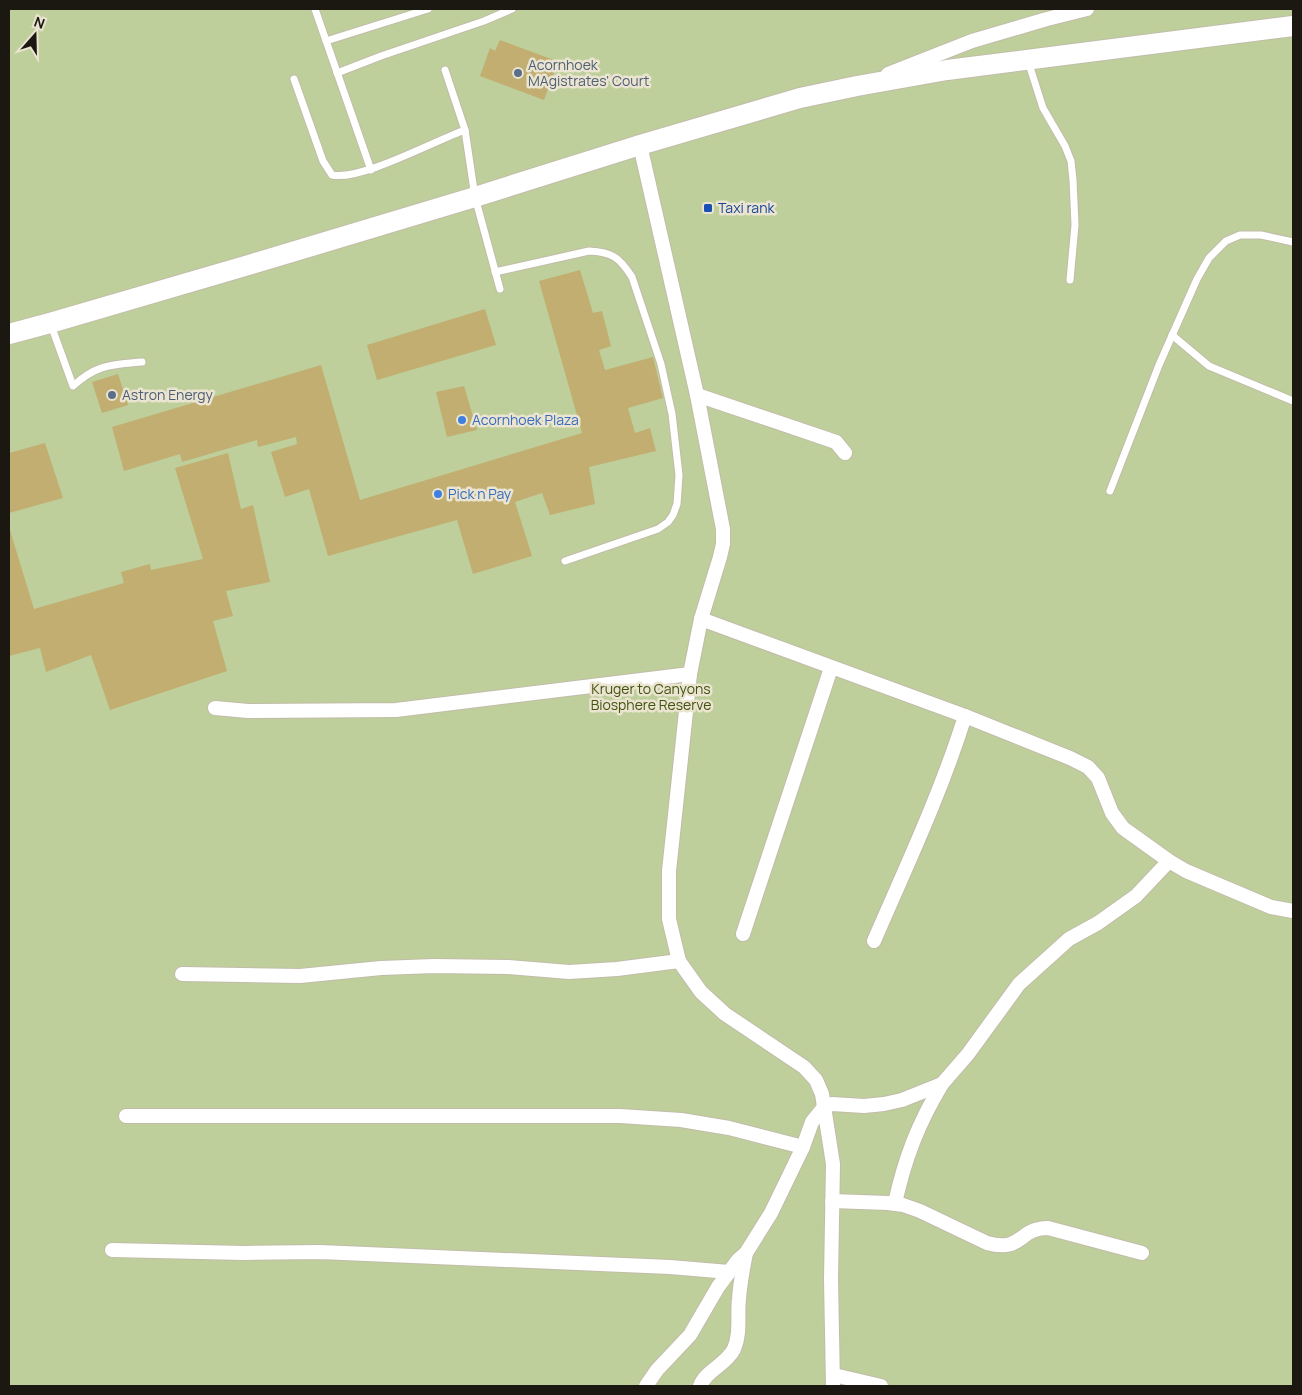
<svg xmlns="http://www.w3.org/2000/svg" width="1302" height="1395" font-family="Manrope,sans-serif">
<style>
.green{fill:#becf9b}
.building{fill:#c1ae70}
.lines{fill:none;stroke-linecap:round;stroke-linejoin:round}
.lane-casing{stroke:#c2bca9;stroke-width:9}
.street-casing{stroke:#c2bca9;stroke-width:16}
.secondary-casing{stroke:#c2bca9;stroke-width:22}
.lane{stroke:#fff;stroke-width:7}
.street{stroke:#fff;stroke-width:14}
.secondary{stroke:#fff;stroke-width:20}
.service-dot{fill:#5c6f8a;stroke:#eae4d0;stroke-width:2}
.transit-dot{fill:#1a4fb4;stroke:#eae4d0;stroke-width:2}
.shop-dot{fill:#3f7fe0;stroke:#eae4d0;stroke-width:2}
.labels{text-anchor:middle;stroke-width:5;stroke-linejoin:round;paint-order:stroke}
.service-label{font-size:14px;fill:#4e5e75;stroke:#eae4d0;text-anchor:start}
.transit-label{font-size:14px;fill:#164399;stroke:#eae4d0;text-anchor:start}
.shop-label{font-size:14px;fill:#366cbe;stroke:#eae4d0;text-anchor:start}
.park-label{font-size:14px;fill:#425311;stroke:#eae4d0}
</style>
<rect width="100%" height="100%" fill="#eae4d0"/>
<rect class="green" x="9" y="9" width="1284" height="1377"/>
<g class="building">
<polygon points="500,40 554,60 551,68 555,70 544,100 480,76 490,48 495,51"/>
<polygon points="580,270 593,313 602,311 611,346 599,350 605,370 653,357 663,398 628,408 635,433 650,428 656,451 589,467 595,504 550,515 542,493 515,502 532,556 473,574 457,520 328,556 309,489 285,497 271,452 297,444 296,437 258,447 257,440 182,462 180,454 124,471 112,427 321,365 360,500 582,433 539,281"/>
<polygon points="485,309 496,345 377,380 367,345"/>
<polygon points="118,374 128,405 102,413 92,382"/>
<polygon points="464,386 477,430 447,437 436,392"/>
<polygon points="45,443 63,498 9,513 9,453"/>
<polygon points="228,453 241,509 253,505 270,582 226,591 233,616 213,621 227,671 110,710 91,655 46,672 40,648 9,656 9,527 34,609 124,583 121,572 150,564 151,570 203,559 175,468"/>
</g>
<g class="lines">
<defs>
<g id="lane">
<polyline points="315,9 371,170"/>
<polyline points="326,41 428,9"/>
<polyline points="1028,61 1043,108 1065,146 1071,161 1073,180 1075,225 1070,280"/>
<polyline points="337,73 381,56 484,21 512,9"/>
<path d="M 294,79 L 323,161 L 332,175 C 361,181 434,141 465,130 L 445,70"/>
<polyline points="465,130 475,197 500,289"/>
<path d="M 495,272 L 589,251 C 612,252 619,257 632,277 L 661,364 L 672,414 L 679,475 L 677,504 L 673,515 L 668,522 L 658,529 L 565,561"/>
<path d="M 51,325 L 73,386 C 97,364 111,365 142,362"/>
<polyline points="1172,335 1209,366 1293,401"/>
<polyline points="1110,491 1159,365 1197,279 1209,258 1226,241 1240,235 1261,235 1293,242"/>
</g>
<g id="street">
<polyline points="888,74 972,41 1047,19 1087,9"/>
<polyline points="640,145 697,395 723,529 723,544 720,557 701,619 690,674 669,871 669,919 679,961 701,992 725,1014 804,1067 816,1080 822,1094 833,1164 831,1279 833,1386"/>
<polyline points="697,395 836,442 845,453"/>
<polyline points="701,619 965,716 1070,758 1088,767 1098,778 1112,813 1123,828 1169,861 1186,871 1271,907 1293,911"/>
<polyline points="215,708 248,711 396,710 690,674"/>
<polyline points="743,934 831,668"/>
<path d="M 874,941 C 906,867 941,793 965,716"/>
<polyline points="182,974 300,976 381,968 434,966 508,967 569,972 617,969 679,961"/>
<polyline points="126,1116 620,1116 681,1120 729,1128 803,1147"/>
<path d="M 832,1201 L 888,1203 L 903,1205 L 920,1211 L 987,1243 C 1023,1253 1018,1228 1048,1228 L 1142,1253"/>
<path d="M 895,1203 C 905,1158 918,1124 942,1084"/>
<polyline points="112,1250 244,1253 320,1252 670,1267 729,1272"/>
<polyline points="834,1375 881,1386"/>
<polyline points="646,1386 657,1370 690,1335 718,1287 738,1260 746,1253 771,1213 803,1147 812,1122 825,1106 832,1104 864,1106 884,1104 902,1100 942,1084 968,1054 1019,984 1069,939 1098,923 1136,896 1169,861"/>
<path d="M 700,1386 C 706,1370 726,1365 734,1349 C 741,1333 737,1316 739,1299 C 740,1284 743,1268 746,1253"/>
</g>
<polyline id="secondary" points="9,334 50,323 252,264 475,197 640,145 800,98 857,86 947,70 1293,26"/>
</defs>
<use href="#lane" class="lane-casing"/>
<use href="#street" class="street-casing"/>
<use href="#secondary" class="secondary-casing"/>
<use href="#lane" class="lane"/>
<use href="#street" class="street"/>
<use href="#secondary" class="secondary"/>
</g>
<g class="service-dot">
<circle cx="518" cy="73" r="5"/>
<circle cx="112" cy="395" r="5"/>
</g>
<rect class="transit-dot" x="703" y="203" width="10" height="10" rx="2.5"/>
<g class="shop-dot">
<circle cx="462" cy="420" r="5"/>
<circle cx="438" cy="494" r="5"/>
</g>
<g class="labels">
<g class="service-label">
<text x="528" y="70">Acornhoek<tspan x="528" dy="16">MAgistrates' Court</tspan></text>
<text x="122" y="400">Astron Energy</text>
</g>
<g class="transit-label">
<text x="718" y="213">Taxi rank</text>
</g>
<g class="shop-label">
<text x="472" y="425">Acornhoek Plaza</text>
<text x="448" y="499">Pick n Pay</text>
</g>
<g class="park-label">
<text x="651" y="694">Kruger to Canyons<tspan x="651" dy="16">Biosphere Reserve</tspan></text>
</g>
</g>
<rect width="1302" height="1395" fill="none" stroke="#1a1811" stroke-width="20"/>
<g transform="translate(35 35) rotate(20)" stroke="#eae4d0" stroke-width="4" paint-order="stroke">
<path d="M0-4L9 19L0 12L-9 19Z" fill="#1a1811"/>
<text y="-8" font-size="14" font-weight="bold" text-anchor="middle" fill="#1a1811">N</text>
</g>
</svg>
